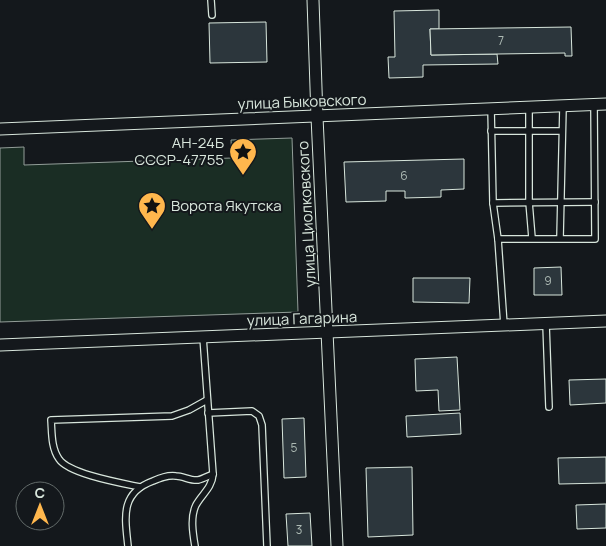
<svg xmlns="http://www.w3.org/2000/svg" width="606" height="546" font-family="Manrope,sans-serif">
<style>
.green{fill:#1a2d24;stroke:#939e99}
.building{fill:#2c363c;stroke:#d8e6dc}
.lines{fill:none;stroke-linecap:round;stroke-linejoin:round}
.lane-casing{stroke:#d8e6dc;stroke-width:8}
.street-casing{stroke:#d8e6dc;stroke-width:13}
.lane{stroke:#14181c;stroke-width:5.5}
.street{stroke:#14181c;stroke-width:11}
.labels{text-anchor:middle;stroke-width:4;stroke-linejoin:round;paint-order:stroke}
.number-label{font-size:12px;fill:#adbab4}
.street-label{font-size:15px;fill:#d8e6dc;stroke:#14181c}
.poi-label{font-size:15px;fill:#d8e6dc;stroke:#14181c;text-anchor:end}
</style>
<rect width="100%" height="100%" fill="#14181c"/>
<polygon class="green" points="292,138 298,312 0,322 0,148 24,147 24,165 232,158 231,140"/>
<g class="building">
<polygon points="439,10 439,29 430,29 431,55 497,54 498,64 423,65 423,77 389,78 388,57 395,57 394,11"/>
<polygon points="266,22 267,62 210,63 209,23"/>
<polygon points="571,27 572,56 565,56 565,53 431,55 430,29"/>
<polygon points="464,159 464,189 441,190 441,197 405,198 405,191 386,191 386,201 346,202 344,162"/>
<polygon points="561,267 562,295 534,295 534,268"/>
<polygon points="413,278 470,278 469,303 413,302"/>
<polygon points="457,357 460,410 439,411 438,390 416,391 415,359"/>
<polygon points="606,379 606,403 570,405 569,380"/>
<polygon points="460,413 461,434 407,437 406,416"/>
<polygon points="304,418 306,477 284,478 282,419"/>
<polygon points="606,457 606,483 559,484 558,458"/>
<polygon points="412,467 413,535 368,537 366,468"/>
<polygon points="606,504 606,528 577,529 576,505"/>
<polygon points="310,513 312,546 288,546 286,514"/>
</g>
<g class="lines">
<defs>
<g id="lane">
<polyline points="211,0 212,15"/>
<polyline points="491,108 493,203 498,239 504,325"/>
<polyline points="529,108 529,202 532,238"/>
<polyline points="491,131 562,131"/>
<polyline points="493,203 595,202"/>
<polyline points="560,238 563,107"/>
<polyline points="498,239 595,239 594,104"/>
<polyline points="546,324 549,407"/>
<polyline points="208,413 252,411 259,416 262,425 267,546"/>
<path d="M 140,487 C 121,483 69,474 59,459 C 51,448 52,432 51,420 L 172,416 L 189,410 L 207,400"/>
<path d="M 128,546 C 125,517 120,493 153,481 C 160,478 167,475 176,476 C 183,476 191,481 198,480 C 203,479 208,476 213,474"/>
<path d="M 195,546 C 193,534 190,517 196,505 C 202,494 212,488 213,474 L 203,337"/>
</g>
<g id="street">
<polyline points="313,0 317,117 337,546"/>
<polyline points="0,129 606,104"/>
<polyline points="0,345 606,321"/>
</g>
</defs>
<use href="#lane" class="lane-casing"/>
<use href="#street" class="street-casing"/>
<use href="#lane" class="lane"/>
<use href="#street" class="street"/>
</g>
<defs>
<symbol id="sight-pin" viewBox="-11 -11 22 30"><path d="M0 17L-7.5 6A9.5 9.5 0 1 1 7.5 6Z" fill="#ffb74d" stroke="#14181c"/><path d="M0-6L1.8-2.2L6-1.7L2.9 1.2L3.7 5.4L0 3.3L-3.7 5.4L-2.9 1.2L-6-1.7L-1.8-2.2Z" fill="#111"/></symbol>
</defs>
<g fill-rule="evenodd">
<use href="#sight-pin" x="227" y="136" width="32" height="43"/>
<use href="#sight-pin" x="136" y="190" width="32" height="43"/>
</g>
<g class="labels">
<g class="number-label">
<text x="501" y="45">7</text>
<text x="404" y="180">6</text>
<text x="548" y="285">9</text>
<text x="294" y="452">5</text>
<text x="299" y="534">3</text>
</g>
<g class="street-label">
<text transform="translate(302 102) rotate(-2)" y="5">улица Быковского</text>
<text transform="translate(307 214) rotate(-93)" y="5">улица Циолковского</text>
<text transform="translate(302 319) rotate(-2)" y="5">улица Гагарина</text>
</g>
<g class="poi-label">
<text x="224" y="148">АН-24Б<tspan x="224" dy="17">СССР-47755</tspan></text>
<text x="171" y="211" text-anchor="start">Ворота Якутска</text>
</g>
</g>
<g transform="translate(40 506)"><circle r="24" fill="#14181c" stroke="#626a69"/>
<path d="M0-4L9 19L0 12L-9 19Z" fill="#ffb74d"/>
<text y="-8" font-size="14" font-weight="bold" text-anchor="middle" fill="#d8e6dc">С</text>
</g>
</svg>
